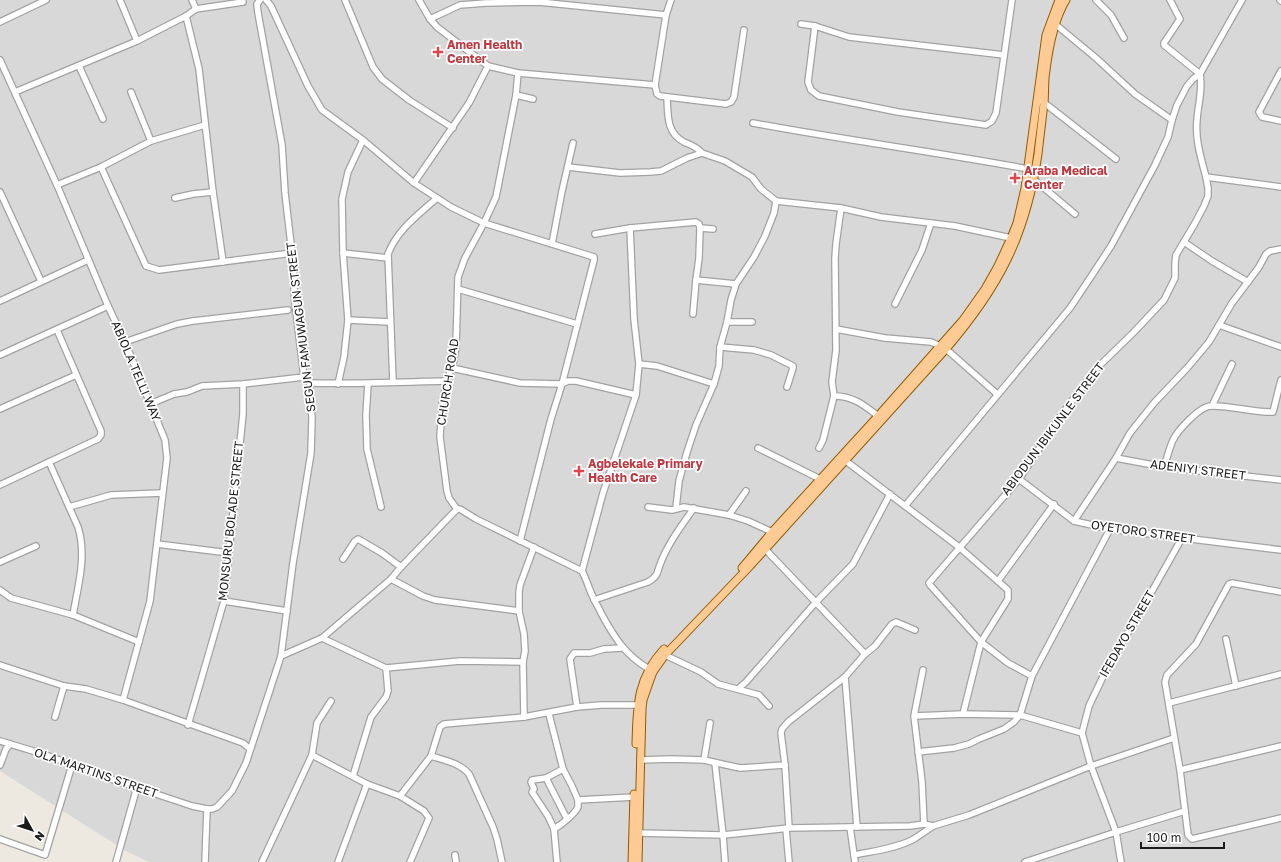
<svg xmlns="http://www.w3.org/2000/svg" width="1281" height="862" font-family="'Golos Text',sans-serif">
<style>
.residential{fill:#d9d8d8}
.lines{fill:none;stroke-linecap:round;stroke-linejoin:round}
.minor-casing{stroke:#a2a2a2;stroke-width:8}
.major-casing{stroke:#925a00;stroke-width:9}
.minor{stroke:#fff;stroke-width:5.5}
.major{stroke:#fecb94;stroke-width:7}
.health-dot{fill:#e0444e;stroke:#fff;stroke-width:1.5}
.labels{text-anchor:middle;stroke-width:3.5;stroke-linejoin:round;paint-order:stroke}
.health-label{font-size:12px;font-weight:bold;fill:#be3a42;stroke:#fff;text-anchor:start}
.street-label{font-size:12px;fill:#1b1b1b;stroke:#fff}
</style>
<rect width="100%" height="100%" fill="#ede8e0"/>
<polygon class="residential" points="0,0 1281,0 1281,862 149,862 126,851 0,771"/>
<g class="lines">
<defs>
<g id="minor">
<polyline points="120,0 137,41"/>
<polyline points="192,0 196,9"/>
<polyline points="266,0 271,6 308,86 322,110 363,140 414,183 451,207 484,223 594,257 594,260 562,384 551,419 520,541"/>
<polyline points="345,0 373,67 382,79 409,100 453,128"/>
<polyline points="419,0 430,19 437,27 488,66 518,73 655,85 657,94 660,96 726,104 731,102 734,97 744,30"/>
<polyline points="1096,0 1111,15 1124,38"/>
<path d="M 1170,0 L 1180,19 L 1164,43 L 1164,45 L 1200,74 C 1203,90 1198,104 1197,120 C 1195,140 1201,158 1206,177 L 1281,187"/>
<polyline points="1280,0 1281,1"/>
<polyline points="186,16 199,69 213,192 223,262"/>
<polyline points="430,19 460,5 486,3 539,2 666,15"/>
<polyline points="0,22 46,0"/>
<polyline points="801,24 815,26 849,37 1004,55"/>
<polyline points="1055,24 1096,58 1135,94 1172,120"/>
<polyline points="815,26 808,82 811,90 819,96 898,112 986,125 992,121 996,113 1012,0"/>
<polyline points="0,60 57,185 108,306 125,342 165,440 167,458 150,601 123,700"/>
<polyline points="79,66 103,119"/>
<polyline points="1281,71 1259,112 1262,117 1281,121"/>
<path d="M 518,73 L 516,95 L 496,197 L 484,223 L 465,258 L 458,277 L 456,346 L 454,360 L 447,381 L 442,405 L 440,437 L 447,491 L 449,498 L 457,509 L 460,509 L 476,519 L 582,571 C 587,580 589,590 594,599 C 596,604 599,608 601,613 C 614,637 625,655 649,669"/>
<polyline points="655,85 666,15 671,0"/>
<polyline points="15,92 137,41 186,16 196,9 243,2"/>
<polyline points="131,92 151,141"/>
<polyline points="516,95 533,99"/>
<path d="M 667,97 C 668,114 666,133 684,142 C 691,145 697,147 702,153"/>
<polyline points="1042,101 1116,159"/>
<path d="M 753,123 C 844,140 937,152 1028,169"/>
<polyline points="101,167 146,266 159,270 292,253"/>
<polyline points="568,167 620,173 650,172 661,171 687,158 702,153 725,161 752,177 761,189 776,201 774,213 765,236 754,257 736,284 731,300 727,322 720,347 719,366 714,384 696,425 687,452 679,481 676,508"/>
<polyline points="1033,180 1037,182 1075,214"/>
<polyline points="414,183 469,103 488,66"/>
<polyline points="57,185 101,167 151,141 205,125"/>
<polyline points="0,192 41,281"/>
<polyline points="175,198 193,194 213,192"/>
<polyline points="776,201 841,208 881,217 955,226 1011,238"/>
<path d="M 841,208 L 836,244 L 835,258 L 836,350 L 832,382 L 834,396 C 853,396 864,405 878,416"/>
<polyline points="700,228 713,229"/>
<polyline points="595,234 630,228 696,222 699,224 700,228 699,258 696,280 736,284"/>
<polyline points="1184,242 1212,261 1248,282"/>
<polyline points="552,244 562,191 573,143"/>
<polyline points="343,253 388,258"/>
<polyline points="458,289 577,324"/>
<polyline points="0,301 88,260"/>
<polyline points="895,304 922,250 931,223"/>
<polyline points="693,314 696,280"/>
<polyline points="348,320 390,322"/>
<polyline points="727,322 752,322"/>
<polyline points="1219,325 1281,347"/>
<polyline points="836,329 885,338 931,342 940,346"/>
<polyline points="125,342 177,324 193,321 288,310"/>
<polyline points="720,347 754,350 771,355 793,366 793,368 787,387"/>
<polyline points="946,349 997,394"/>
<polyline points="0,355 108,306"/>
<polyline points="639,364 657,366 714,384"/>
<polyline points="452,368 520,383 562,384 568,381 576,381 636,395"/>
<path d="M 393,382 L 388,254 C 397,230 418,215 437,198"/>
<path d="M 310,383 C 356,384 401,382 447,381"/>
<polyline points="338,384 344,357 348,320 343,253 342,199 348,172 363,140"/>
<polyline points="368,384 366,415 367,449 381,507"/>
<polyline points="150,404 174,394 187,392 202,386 243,384 304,377"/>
<polyline points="1212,406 1232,364"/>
<polyline points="0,409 76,375"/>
<polyline points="758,448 820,479"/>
<polyline points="819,448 823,440 834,396"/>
<polyline points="842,458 959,547 1008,590 1008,599 981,642 963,714"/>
<polyline points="1116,458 1164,467 1281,480"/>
<path d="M 49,462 L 78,527 C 87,556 78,586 73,615"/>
<path d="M 1164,467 C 1167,458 1169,449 1173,440 C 1178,430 1200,406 1211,406 C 1230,405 1254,413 1273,412 L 1281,380"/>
<polyline points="1019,479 1074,521 1110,529 1281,550"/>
<polyline points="0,485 98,439 101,435 101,431 57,330"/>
<polyline points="905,506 1070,308 1094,272 1111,246 1155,165 1168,137 1172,120 1177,105 1187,86 1193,79 1200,74 1242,0"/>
<polyline points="69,507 111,495 162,493"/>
<polyline points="648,507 672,510 684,507 729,515 748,521 772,532"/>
<polyline points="729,515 746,491"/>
<polyline points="1074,521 1116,458 1130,433 1154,403 1188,367 1209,342 1232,303 1259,267 1266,254 1270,251 1281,249"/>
<polyline points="157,544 229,553"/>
<polyline points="765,549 865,654"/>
<polyline points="343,559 355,541 358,539 382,553 401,567"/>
<polyline points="0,562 36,546"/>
<polyline points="582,571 603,493 636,395 639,364 634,319 630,228"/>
<polyline points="391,579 423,596 435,600 519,611"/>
<polyline points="998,581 1054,504"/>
<polyline points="0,590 11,598 73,615 139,642"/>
<polyline points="1281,592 1232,583 1229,584 1196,644 1167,675 1165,682 1180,770 1188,835 1192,839 1281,818"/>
<path d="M 594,600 L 648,582 C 659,576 657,571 661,562 C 669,542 682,525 694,508"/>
<polyline points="224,601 287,611"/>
<polyline points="322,638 386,668 460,661 523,662"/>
<polyline points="1226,639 1236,686"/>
<polyline points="665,655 701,672 718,684 759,695 769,706"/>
<polyline points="281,656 322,638 391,579 401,567 457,509"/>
<polyline points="0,665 64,686 86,689 123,700 243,743 250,749"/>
<polyline points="923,670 914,716 922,782 924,824"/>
<polyline points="1032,676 1008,663 981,642 930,585 929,583 1019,479 1062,414 1097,368 1134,332 1164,300 1175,278 1175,263 1176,255 1194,225 1204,206 1208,196 1208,188 1206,177"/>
<polyline points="845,677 857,827"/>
<polyline points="738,689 746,682 816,602 853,564 890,494"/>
<polyline points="1169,703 1281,674"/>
<polyline points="577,707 570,659 574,653 590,653 604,649 623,648"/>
<polyline points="549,714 563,769 572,786 578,800"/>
<polyline points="915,716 963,714 1020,715 1082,733 1091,766 1116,832 1121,862"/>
<polyline points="55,717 64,686"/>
<polyline points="524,717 523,662 525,651 524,634 519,611 519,592 520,585 534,547"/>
<polyline points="188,725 224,601 243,414 243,384"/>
<polyline points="1082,733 1089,706 1109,664 1138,616 1182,538"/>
<polyline points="0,741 43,754 105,777 192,806 207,809 212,809 217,807 232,791 246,763 281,656 293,563 311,453 312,417 309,395 310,383 304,377 295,303 292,253 285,193 282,145 258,13 257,4 260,0"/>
<polyline points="918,752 954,748 969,744 979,739 1004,729 1014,722 1020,715 1032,676 1110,529"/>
<polyline points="312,755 367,784 400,796 431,756 440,727 444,724 524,717 577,707 601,705 637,705"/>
<path d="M 431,756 C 444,760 460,763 469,774 L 493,827 L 497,839 L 502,862"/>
<polyline points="640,760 671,759 704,760 740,768 785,765"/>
<polyline points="704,760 710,723"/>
<polyline points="715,763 723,835 725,862"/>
<polyline points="0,765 6,749 10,744"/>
<polyline points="1180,770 1281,746"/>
<polyline points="353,776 371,717 386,697 388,691 386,668"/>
<polyline points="546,778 567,819"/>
<polyline points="400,796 424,811 429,818 410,862"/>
<polyline points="850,827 855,862"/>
<polyline points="789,828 785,765 781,733 782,729 788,722 845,677 865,654 875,646 892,624 896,622 915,630"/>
<polyline points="554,829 548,816 532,792 534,789 531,782 532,780 546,778 563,769"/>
<polyline points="786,829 789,862"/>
<polyline points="638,833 723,835 789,828 910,826 924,824 933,826 969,815 1091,766 1174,738"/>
<polyline points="0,839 45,855 72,765"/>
<polyline points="455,855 456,862"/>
<path d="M 854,855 C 873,851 894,849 912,840 C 919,836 926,831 933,826"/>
<polyline points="116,862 137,787"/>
<polyline points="205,862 207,809"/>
<polyline points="262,862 312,755 317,723 331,701"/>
<polyline points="338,862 367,784"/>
<path d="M 557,862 L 554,829 C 561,825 575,814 578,807 C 578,805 578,802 578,800 L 634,797"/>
<polyline points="1025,862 1116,832 1185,811"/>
</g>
<g id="major">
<polyline points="742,568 772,532 878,416 963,320 985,289 998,266 1011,238 1017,223 1025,188 1046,35 1059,0"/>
<path d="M 636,744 C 637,706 637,678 664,649"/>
<polyline points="632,862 634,794"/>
<path d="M 638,862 L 642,709 L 643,700 L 650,680 L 653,672 L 665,655 L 750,566 L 946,349 C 999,287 1026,236 1038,154 C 1040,137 1042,120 1044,103 C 1045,92 1044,80 1046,70 C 1049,46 1054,20 1066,0"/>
</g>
</defs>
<use href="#minor" class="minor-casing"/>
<use href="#major" class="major-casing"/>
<use href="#minor" class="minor"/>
<use href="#major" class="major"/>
</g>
<g class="health-dot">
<path d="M436 46h4v4h4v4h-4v4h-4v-4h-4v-4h4z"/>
<path d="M1013 172h4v4h4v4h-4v4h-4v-4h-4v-4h4z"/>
<path d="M577 465h4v4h4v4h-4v4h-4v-4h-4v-4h4z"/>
</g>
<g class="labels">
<g class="health-label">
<text x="447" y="49">Amen Health<tspan x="447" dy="14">Center</tspan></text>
<text x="1024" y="175">Araba Medical<tspan x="1024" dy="14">Center</tspan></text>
<text x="588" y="468">Agbelekale Primary<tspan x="588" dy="14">Health Care</tspan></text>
</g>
<g class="street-label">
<text transform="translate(301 327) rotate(-97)" y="4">SEGUN FAMUWAGUN STREET</text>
<text transform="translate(136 371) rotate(67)" y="4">ABIOLA TELLI WAY</text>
<text transform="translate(448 382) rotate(-81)" y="4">CHURCH ROAD</text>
<text transform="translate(1053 429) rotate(-53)" y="4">ABIODUN IBIKUNLE STREET</text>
<text transform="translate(1198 470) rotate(7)" y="4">ADENIYI STREET</text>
<text transform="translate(231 521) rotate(-84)" y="4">MONSURU BOLADE STREET</text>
<text transform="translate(1143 532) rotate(8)" y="4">OYETORO STREET</text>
<text transform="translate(1127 634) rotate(-60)" y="4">IFEDAYO STREET</text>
<text transform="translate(96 773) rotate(19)" y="4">OLA MARTINS STREET</text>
</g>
</g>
<g transform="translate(32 830) rotate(129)" stroke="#ffffff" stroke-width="3" paint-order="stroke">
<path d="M0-3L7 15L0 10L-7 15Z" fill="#1b1b1b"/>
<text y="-6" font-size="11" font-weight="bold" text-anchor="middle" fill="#1b1b1b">N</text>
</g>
<path d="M1141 842v6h83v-6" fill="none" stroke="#1b1b1b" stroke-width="2"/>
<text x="1147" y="842" font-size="12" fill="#1b1b1b" stroke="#ffffff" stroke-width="3" paint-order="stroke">100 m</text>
</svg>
